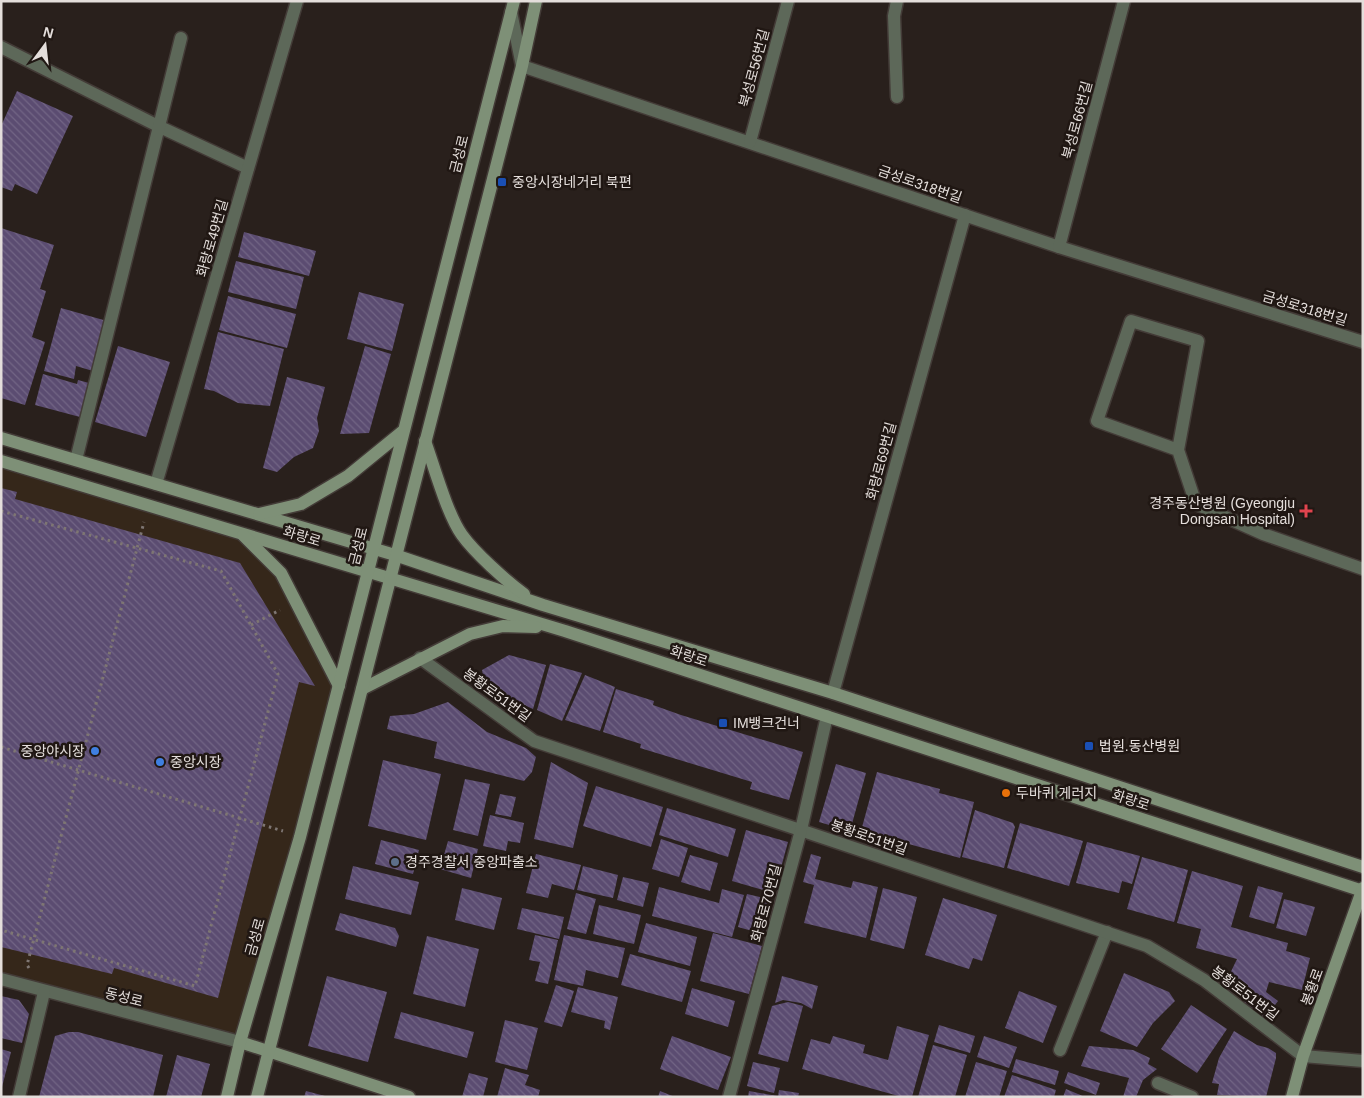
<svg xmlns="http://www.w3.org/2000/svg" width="1364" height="1098" font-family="Arial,'Noto Sans KR',sans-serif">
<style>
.commercial{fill:#35271a}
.building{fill:url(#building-back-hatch)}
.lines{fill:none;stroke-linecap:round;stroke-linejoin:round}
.lane-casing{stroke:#433b37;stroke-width:15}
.street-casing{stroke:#433b37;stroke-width:15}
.secondary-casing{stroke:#433b37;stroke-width:15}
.path{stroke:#7e7673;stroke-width:3;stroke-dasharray:2.5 4;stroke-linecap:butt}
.lane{stroke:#5d6859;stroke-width:12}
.street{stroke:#5d6859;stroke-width:12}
.secondary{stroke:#7e9077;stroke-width:12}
.transit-dot{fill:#1a4fb4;stroke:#201713;stroke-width:2}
.health-dot{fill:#e0444e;stroke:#201713;stroke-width:2}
.shop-dot{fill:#3f7fe0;stroke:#201713;stroke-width:2}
.food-dot{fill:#e8710a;stroke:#201713;stroke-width:2}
.service-dot{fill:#5c6f8a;stroke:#201713;stroke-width:2}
.labels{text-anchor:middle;stroke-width:5;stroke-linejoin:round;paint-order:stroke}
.street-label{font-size:14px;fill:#e4dedb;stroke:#201713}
.poi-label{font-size:14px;fill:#e4dedb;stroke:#201713;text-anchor:start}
</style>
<defs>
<pattern id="building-back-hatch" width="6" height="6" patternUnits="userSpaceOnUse" patternTransform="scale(1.25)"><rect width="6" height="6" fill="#5b4c71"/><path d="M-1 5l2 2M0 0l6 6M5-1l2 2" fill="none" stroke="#726585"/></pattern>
</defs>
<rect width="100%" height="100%" fill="#29201c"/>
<polygon class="commercial" points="1,462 242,533 281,573 339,686 240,1042 1,977"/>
<g class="building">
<polygon points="17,91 73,116 37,194 15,184 12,191 1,187 1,126"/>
<polygon points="1,228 54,245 40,289 46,291 32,337 45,342 25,405 1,398"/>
<polygon points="244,232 316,251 309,276 238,257"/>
<polygon points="236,261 304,277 296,309 228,292"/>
<polygon points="359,292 404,304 392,351 347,339"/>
<polygon points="228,296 296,314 287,348 219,330"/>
<polygon points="61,308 107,321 93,371 76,366 74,379 44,371"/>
<polygon points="218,332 284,349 270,406 238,403 214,391 204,389"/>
<polygon points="118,346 170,362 146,437 95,422"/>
<polygon points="365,346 391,354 369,433 340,434"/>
<polygon points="43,374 77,384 78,380 89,383 80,417 35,405"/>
<polygon points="287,377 325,387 317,418 319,431 313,448 294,457 277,472 263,468"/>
<polygon points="1,488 17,492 15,499 240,563 315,686 299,682 218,998 114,968 112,974 1,947"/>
<polygon points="509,655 546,665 533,709 485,687 482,670"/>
<polygon points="550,664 582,673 562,721 537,710"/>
<polygon points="585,675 615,687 600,731 565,720"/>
<polygon points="616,689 654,701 653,705 681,715 803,752 789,800 750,789 752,782 640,748 641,744 603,732"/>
<polygon points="448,702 487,732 526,748 536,757 532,772 524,781 434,758 437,742 387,729 390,716 414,714"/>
<polygon points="383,760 441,774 426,840 368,826"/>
<polygon points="551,762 588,783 573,848 534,839"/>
<polygon points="836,764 866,773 850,831 819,822"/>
<polygon points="877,772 940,789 939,793 974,802 960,858 861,831"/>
<polygon points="465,779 490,784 478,836 453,830"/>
<polygon points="596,786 663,807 651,847 583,826"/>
<polygon points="500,794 516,797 511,817 495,814"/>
<polygon points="667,808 736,829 728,857 659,835"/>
<polygon points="975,810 1013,823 1015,827 1004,868 962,857"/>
<polygon points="490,815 524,823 520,843 508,841 506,851 483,846"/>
<polygon points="1020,823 1083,841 1069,886 1007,868"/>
<polygon points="746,830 788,842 774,893 732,881"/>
<polygon points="661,839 688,848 679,877 652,869"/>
<polygon points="381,840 419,850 413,874 375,864"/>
<polygon points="448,841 478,849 471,878 440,869"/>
<polygon points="1087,842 1140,856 1132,884 1122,881 1119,893 1076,883"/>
<polygon points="536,854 581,865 574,890 552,884 548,898 526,893"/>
<polygon points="811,854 821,857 815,879 851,888 853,881 878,887 866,938 804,923 814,885 803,882"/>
<polygon points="690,855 718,863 710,891 681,882"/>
<polygon points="1142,857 1188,870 1174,922 1127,909"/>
<polygon points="353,866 419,882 411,915 345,899"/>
<polygon points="583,866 618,875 613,898 577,890"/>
<polygon points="1192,871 1243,886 1231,927 1288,943 1286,951 1310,958 1302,990 1269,982 1266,992 1278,1001 1264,1020 1241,1004 1251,991 1226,982 1237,959 1196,948 1201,929 1177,923"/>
<polygon points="623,877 649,883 643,907 617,900"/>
<polygon points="1258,886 1283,893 1274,924 1249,917"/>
<polygon points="659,887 719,903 722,889 744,895 732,937 652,916"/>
<polygon points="462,888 502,898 494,930 455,920"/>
<polygon points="883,888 917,897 904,949 870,940"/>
<polygon points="576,893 596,899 586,934 567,929"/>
<polygon points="747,894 772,900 763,934 738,927"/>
<polygon points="943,898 997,915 982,961 973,958 969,969 925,955"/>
<polygon points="1284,899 1315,907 1306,936 1276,928"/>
<polygon points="599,905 641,915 634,944 593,934"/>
<polygon points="522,908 564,917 559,939 517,929"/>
<polygon points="340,913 395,928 399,936 396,947 335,930"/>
<polygon points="646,923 697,937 690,966 638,952"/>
<polygon points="713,933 762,946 749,994 700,981"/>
<polygon points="535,935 558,940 548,984 535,981 540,962 529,960"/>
<polygon points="564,935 625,948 618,978 586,970 583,986 554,980"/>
<polygon points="427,936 479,949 465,1007 413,994"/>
<polygon points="630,954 691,971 682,1002 621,985"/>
<polygon points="1124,973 1169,992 1175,1001 1153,1023 1137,1047 1100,1031"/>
<polygon points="327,976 387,992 368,1062 308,1046"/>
<polygon points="782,976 818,986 812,1009 801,1003 783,1000 775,1003"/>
<polygon points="556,985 574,991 562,1027 544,1022"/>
<polygon points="578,987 618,997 610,1030 604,1028 605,1021 571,1012"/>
<polygon points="692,988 735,1001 728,1027 685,1014"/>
<polygon points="1019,991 1057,1006 1043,1043 1005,1028"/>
<polygon points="1,996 19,1000 29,1014 22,1043 1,1038"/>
<polygon points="788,1002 803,1006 788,1062 758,1054 772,1006"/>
<polygon points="1191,1005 1227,1029 1197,1073 1161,1049"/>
<polygon points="401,1012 474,1032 467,1058 394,1038"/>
<polygon points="505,1020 538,1028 527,1070 495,1062"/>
<polygon points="939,1025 975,1036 970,1053 934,1042"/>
<polygon points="897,1026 929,1035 912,1097 902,1097 802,1069 811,1039 830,1044 833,1036 865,1045 863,1053 888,1060"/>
<polygon points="1234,1031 1257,1045 1268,1048 1276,1053 1276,1058 1266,1097 1217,1095 1219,1084 1212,1083 1219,1058"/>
<polygon points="69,1032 78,1032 163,1055 153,1097 39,1097 55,1036"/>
<polygon points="672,1036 731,1057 718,1090 660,1069"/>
<polygon points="984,1036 1017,1047 1009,1068 977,1057"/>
<polygon points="933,1045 967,1055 955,1097 918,1097"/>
<polygon points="1089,1046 1133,1050 1150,1058 1148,1064 1157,1069 1143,1080 1136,1097 1123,1097 1129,1078 1081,1066"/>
<polygon points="1,1049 11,1052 2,1087 1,1087"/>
<polygon points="177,1055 210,1064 201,1097 166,1097"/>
<polygon points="1016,1059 1059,1071 1055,1085 1012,1072"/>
<polygon points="753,1062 780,1068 774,1093 747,1086"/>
<polygon points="976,1062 1007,1071 999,1097 965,1097"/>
<polygon points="505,1068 529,1075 525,1085 540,1090 538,1097 497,1097"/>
<polygon points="1068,1072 1100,1083 1096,1095 1064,1083"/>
<polygon points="469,1073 488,1078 483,1097 462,1097"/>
<polygon points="1012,1075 1056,1090 1054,1097 1004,1097"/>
<polygon points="1066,1089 1085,1097 1063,1097"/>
<polygon points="779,1090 799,1093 798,1097 778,1097"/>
<polygon points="306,1091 325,1096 325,1097 304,1097"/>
<polygon points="660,1091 675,1097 658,1097"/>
<polygon points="749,1091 777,1096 777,1097 748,1097"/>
</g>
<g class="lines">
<defs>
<g id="lane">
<polyline points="1060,1050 1107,932"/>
<polyline points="1158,1083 1192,1097"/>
</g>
<g id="street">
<polyline points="511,12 522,66 1059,247 1363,342"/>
<polyline points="1,47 160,127 248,168"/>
<polyline points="897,97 894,16 897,1"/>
<polyline points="750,142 788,1"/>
<polyline points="1059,247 1124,1"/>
<polyline points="1178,450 1097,421 1131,321 1198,341 1178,450 1196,504 1263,534 1363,569"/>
<polyline points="76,460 181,38"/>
<polyline points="156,484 297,1"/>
<polyline points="420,658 534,741 1147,946 1204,980 1303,1056 1363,1061"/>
<polyline points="833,693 965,215"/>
<polyline points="1,979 240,1042"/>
<polyline points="19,1097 44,992"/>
<polyline points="729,1097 801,830 827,716"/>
</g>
<g id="secondary">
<polyline points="1,438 395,555 543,605 833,693 1363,867"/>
<path d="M 425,441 C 434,466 447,514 462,535 C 475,553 505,580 524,594"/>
<polyline points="1,461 565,631 1363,891"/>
<polyline points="259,514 301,504 348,476 402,432"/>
<polyline points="243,535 281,573 339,686"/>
<polyline points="362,689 470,634 503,626 536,627"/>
<polyline points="240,1042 409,1097"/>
<polyline points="227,1097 240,1042 300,837 514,1"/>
<polyline points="257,1097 522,66 536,1"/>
<polyline points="1292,1097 1303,1056 1363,888"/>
</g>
</defs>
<use href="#lane" class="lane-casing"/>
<use href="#street" class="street-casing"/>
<use href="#secondary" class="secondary-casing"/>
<g class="path">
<polyline points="1,511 221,571 278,674 195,986 1,930"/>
<polyline points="251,625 280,610"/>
<polyline points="1,747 283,831"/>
<polyline points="29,968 27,965 144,522"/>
</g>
<use href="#lane" class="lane"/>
<use href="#street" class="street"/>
<use href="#secondary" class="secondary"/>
</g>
<g class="transit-dot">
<rect x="497" y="177" width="10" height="10" rx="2.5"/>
<rect x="718" y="718" width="10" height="10" rx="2.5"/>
<rect x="1084" y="741" width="10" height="10" rx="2.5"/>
</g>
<path class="health-dot" d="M1303.5 503.5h5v5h5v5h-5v5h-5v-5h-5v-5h5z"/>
<g class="shop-dot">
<circle cx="95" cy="751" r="5"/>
<circle cx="160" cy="762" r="5"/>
</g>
<circle class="food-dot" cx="1006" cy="793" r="5"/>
<circle class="service-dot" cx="395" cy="862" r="5"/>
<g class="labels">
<g class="street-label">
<text transform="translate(754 68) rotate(-75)" y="5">북성로56번길</text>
<text transform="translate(1077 120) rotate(-75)" y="5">북성로66번길</text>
<text transform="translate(459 154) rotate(-76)" y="5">금성로</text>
<text transform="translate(920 184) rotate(19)" y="5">금성로318번길</text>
<text transform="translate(212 238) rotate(-74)" y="5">화랑로49번길</text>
<text transform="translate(1305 308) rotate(17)" y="5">금성로318번길</text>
<text transform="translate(881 461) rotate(-75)" y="5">화랑로69번길</text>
<text transform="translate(302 536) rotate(17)" y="5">화랑로</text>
<text transform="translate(358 546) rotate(-76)" y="5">금성로</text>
<text transform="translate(689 656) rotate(18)" y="5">화랑로</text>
<text transform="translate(497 695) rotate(36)" y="5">봉황로51번길</text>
<text transform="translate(1131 800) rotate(18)" y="5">화랑로</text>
<text transform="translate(869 837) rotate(19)" y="5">봉황로51번길</text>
<text transform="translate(766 903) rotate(-75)" y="5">화랑로70번길</text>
<text transform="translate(255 937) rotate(-74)" y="5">금성로</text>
<text transform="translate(1312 987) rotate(-70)" y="5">봉황로</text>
<text transform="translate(1245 993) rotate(37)" y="5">봉황로51번길</text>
<text transform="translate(124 997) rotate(14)" y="5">동성로</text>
</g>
<g class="poi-label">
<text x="512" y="187">중앙시장네거리 북편</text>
<text x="1295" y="508" text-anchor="end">경주동산병원 (Gyeongju<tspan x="1295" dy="16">Dongsan Hospital)</tspan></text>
<text x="733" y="728">IM뱅크건너</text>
<text x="1099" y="751">법원.동산병원</text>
<text x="85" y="756" text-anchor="end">중앙야시장</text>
<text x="170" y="767">중앙시장</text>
<text x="1016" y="798">두바퀴 게러지</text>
<text x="405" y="867">경주경찰서 중앙파출소</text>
</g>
</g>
<rect width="1364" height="1098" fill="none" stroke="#e4dedb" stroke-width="5"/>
<g transform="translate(45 45) rotate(15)" stroke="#201713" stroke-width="4" paint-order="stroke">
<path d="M0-4L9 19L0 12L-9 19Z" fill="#e4dedb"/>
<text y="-8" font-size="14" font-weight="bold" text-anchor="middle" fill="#e4dedb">N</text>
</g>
</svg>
